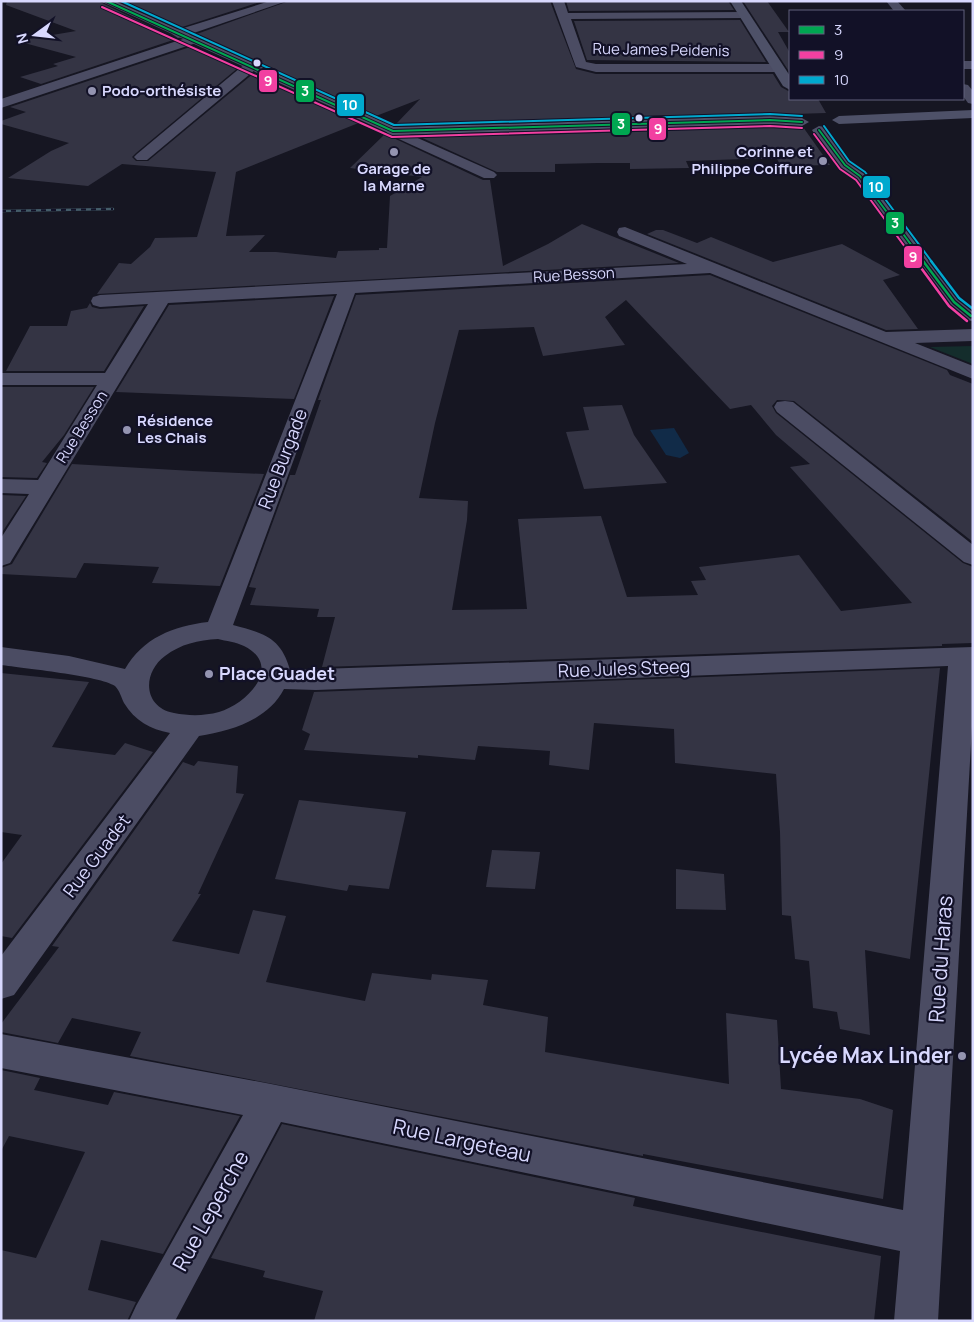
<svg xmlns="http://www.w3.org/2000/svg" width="974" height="1322" font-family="Manrope,sans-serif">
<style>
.green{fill:#142d2c}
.water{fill:#112b48}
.building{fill:#343444;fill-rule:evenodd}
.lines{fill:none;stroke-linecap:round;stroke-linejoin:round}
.street{fill:#4b4c63;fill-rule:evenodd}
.secondary{fill:#4e5168;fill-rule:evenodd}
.rail-casing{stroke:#445c69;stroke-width:2.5}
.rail{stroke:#121127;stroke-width:2;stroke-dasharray:5;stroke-linecap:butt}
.bus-1-far1-casing{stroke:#121127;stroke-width:4}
.bus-1-casing{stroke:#121127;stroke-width:5}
.bus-2-far1-casing{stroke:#121127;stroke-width:4}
.bus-2-casing{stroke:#121127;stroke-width:5}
.bus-3-far1-casing{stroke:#121127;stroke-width:4}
.bus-3-casing{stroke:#121127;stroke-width:5}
.bus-1-far1{stroke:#00a651;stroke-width:2}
.bus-1{stroke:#00a651;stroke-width:2.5}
.bus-2-far1{stroke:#f240a1;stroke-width:2}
.bus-2{stroke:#f240a1;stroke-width:2.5}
.bus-3-far1{stroke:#00a9ce;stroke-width:2}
.bus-3{stroke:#00a9ce;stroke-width:2.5}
.bus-dot{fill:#d8d8fe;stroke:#121127;stroke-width:2}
.poi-dot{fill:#9494b1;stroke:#121127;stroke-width:2}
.labels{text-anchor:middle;stroke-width:4.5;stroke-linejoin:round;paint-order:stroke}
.far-street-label{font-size:15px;fill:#d8d8fe;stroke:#121127}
.far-poi-label{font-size:15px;font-weight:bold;fill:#d8d8fe;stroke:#121127;text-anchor:start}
.street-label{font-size:18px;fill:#d8d8fe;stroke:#121127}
.poi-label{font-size:18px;font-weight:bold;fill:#d8d8fe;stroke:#121127;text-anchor:start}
.near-street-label{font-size:21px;fill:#d8d8fe;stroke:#121127}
.near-poi-label{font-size:21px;font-weight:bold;fill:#d8d8fe;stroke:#121127;text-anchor:end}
.line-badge{stroke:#121127;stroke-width:2}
.badge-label{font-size:14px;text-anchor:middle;font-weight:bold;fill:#fff}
</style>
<rect width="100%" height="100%" fill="#161622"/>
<polygon class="green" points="973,346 973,364 930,347"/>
<polygon class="water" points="674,428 689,453 680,458 666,455 650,430"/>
<g class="building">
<polygon points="7,1 98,1 176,39 41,84 20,77 58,66 53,64 76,57 17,41 76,31 6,5"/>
<polygon points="120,1 263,1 179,28"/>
<polygon points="289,1 550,1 576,69 596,74 773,74 781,87 790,92 790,99 818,99 826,113 794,114 795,116 770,114 395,125 420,99 376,116 194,35"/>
<polygon points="566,1 728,1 734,10 569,11"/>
<polygon points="743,1 767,1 789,32 778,32 790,53 790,73"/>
<polygon points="740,20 766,62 587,60 574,21"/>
<polygon points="193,46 239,67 136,153 132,157 136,161 148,161 254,73 361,122 236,172 226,236 265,235 249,252 276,252 336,258 338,251 379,250 379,248 387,248 390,196 422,177 350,168 385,134 483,180 490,180 503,266 548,244 582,224 679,263 97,294 119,263 131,264 150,247 155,238 197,237 216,172 122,164 88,186 8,178 51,151 69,143 1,124 1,121 26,112 10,107"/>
<polygon points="770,126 803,127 830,165 781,166 777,159 744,159 686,161 689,168 630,169 630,163 598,163 555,164 555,172 497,172 418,136"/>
<polygon points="656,230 663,230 697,243 711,237 773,262 842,244 900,275 883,280 918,329 886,330 647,234"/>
<path d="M 710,275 L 947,370 L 950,375 L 973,384 L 973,542 L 794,401 L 777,400 L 772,406 L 776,413 L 963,563 L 973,567 L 973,643 L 942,644 L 942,646 L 322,667 L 335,617 L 317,617 L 319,609 L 250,605 L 256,588 L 249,587 L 290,475 L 295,475 L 321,400 L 318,400 L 356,295 ZM 626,300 L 730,409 L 751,405 L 776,435 L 810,464 L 790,467 L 912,603 L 841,611 L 799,555 L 699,567 L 706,580 L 691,581 L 698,595 L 627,597 L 601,516 L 518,519 L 527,609 L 452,610 L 467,520 L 468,501 L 419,498 L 435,423 L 459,330 L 534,327 L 543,356 L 625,345 L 605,317 Z"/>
<polygon points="334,296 294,399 116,392 169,305"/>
<polygon points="90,303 92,307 100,309 144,306 104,371 6,371 30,326 67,326 71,311 87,308"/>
<polygon points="1,387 94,387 64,435 42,462 47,463 37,478 1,477"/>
<polygon points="622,405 634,435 667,483 584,489 566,432 589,430 583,407"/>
<polygon points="72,464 193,471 264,474 220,586 152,583 159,567 84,563 76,578 1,574 1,568 12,564"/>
<polygon points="1,495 26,496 1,534"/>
<polygon points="940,668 910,959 865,950 870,1035 840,1029 837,1012 813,1008 809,961 795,959 791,916 782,915 780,832 776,774 675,763 674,729 594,723 589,770 549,765 550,751 478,746 475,760 418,755 418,758 304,750 310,734 302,730 314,692"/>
<polygon points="1,673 89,682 52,747 115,755 125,743 153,752 12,938 1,936 1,864 22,835 1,832"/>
<polygon points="198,761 238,766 236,793 244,794 198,894 201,894 172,941 239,954 253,910 286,916 266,982 365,1001 372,973 431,980 432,974 488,980 483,1005 548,1017 545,1052 729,1084 726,1013 777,1020 781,1089 860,1099 893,1110 883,1199 643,1154 643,1156 130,1056 141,1032 72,1018 58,1043 1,1032 1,1024 59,947 52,946 183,762 194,766"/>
<polygon points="299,800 406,812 389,889 349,885 347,891 275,879"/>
<polygon points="492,850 540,852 535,889 486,887"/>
<polygon points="676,869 724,874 726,910 676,909"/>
<polygon points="1,1070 40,1078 34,1090 108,1105 114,1092 240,1116 163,1254 101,1240 88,1290 136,1302 127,1321 1,1321 1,1250 36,1258 85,1152 9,1136 1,1151"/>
<polygon points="282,1124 635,1198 633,1206 881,1256 874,1321 314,1321 323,1291 263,1277 265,1271 211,1258"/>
</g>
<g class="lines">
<g class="street">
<polygon points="270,1 287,1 182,37 178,38 172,34 174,31"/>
<polygon points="552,1 564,1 568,13 744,12 750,15 744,18 571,19 586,62 596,64 778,64 784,68 778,72 596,72 576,67"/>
<polygon points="886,1 897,1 906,11 894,11"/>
<polygon points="192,36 198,40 196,43 1,108 1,99"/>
<rect x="963" y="61" width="10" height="8"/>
<polygon points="251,62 257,66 256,69 147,160 137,160 134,157 137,154 246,63"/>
<polygon points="963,84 968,85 973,91 973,104 968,103 963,96"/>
<polygon points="393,127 494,172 497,175 494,178 484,178 388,134 386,131 388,128"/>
<path d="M 625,227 L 886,332 L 973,329 L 972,341 L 915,343 L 973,366 L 973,379 L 710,273 L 355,293 L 233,625 C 263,633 281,637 290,670 L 973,647 L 973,709 L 938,1321 L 894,1321 L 900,1251 L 281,1122 L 175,1321 L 129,1321 L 136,1306 L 243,1115 L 1,1068 L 1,1034 L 271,1084 L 903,1210 L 948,666 L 316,690 L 284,689 C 268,720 231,731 199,736 L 14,995 L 1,999 L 1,956 L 170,733 C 150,729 135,721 124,703 C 121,697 120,691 115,686 C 101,676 22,668 1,665 L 1,647 L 69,656 L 125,669 C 143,638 173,626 208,622 L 337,294 L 168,303 L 13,558 L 10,563 L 1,566 L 1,538 L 29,494 L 1,493 L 1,479 L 38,480 L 97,385 L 1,385 L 1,373 L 105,373 L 148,304 L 100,307 L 93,305 L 91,301 L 93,297 L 100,295 L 687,264 L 619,236 L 617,232 L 619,228 ZM 218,639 C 226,641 236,642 244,646 C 284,666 247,704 219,712 C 204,716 189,716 174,713 C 143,707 142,673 165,656 C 181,644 198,640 218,639 Z"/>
<polygon points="785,401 793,402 973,545 973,565 964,562 777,412 774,407 777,402"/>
</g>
<g class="secondary">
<polygon points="100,1 115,1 395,127 770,116 802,118 809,122 802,126 770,124 393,135"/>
<polygon points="730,1 741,1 790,76 790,90 783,86"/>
<polygon points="973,110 973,118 839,124 832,120 839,116"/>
<polygon points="819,126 824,127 850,162 865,173 961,298 973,308 973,321 964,320 947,306 855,179 840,168 814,133 812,130"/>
</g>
<defs>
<polyline id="rail" points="1,211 113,209"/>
</defs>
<use href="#rail" class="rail-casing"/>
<use href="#rail" class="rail"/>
<defs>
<g id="bus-1-far1">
<polyline points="106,1 393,131 770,120 802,122"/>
<polyline points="819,130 845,165 860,176 924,262"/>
</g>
<polyline id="bus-1" points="923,261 954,302 971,316"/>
<g id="bus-2-far1">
<polyline points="102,7 392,137 770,126 802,128"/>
<polyline points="814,134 840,169 856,180 916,262"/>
</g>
<polyline id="bus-2" points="916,261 949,306 967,321"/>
<g id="bus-3-far1">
<polyline points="121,1 394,125 770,114 802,116"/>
<polyline points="824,126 849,161 865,172 932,262"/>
</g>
<polyline id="bus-3" points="931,261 959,298 973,309"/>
</defs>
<use href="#bus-1-far1" class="bus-1-far1-casing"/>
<use href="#bus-1" class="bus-1-casing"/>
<use href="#bus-2-far1" class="bus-2-far1-casing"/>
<use href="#bus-2" class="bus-2-casing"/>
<use href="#bus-3-far1" class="bus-3-far1-casing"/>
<use href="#bus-3" class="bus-3-casing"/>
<use href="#bus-1-far1" class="bus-1-far1"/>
<use href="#bus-1" class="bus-1"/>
<use href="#bus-2-far1" class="bus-2-far1"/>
<use href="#bus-2" class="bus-2"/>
<use href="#bus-3-far1" class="bus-3-far1"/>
<use href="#bus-3" class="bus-3"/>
</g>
<g class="bus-dot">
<circle cx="257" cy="63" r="4.5"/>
<circle cx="639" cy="118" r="4.5"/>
</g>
<g class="poi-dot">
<circle cx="92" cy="91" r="5"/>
<circle cx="394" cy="152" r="5"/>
<circle cx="823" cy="161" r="5"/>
<circle cx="127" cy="430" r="5"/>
<circle cx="209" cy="674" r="5"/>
<circle cx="962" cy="1056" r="5"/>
</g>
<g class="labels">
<g class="far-street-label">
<text transform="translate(661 50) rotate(1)" y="5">Rue James Peidenis</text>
<text transform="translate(574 275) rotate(-3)" y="5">Rue Besson</text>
<text transform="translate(82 427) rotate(-58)" y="5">Rue Besson</text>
</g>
<g class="far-poi-label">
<text x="102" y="96">Podo-orthésiste</text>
<text x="813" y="157" text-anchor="end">Corinne et<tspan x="813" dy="17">Philippe Coiffure</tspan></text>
<text x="394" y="174" text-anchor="middle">Garage de<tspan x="394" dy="17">la Marne</tspan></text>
<text x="137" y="426">Résidence<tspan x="137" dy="17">Les Chais</tspan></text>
</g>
<g class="street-label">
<text transform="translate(283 459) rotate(-69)" y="6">Rue Burgade</text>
<text transform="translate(624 669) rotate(-2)" y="6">Rue Jules Steeg</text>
<text transform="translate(97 856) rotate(-53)" y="6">Rue Guadet</text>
</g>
<g class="poi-label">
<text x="219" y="680">Place Guadet</text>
</g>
<g class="near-street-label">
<text transform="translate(941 959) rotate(-86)" y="7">Rue du Haras</text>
<text transform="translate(462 1141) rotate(12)" y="7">Rue Largeteau</text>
<text transform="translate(211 1211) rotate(-61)" y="7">Rue Leperche</text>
</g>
<g class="near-poi-label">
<text x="952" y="1063">Lycée Max Linder</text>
</g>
</g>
<g class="line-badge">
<rect x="258" y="69" width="20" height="24" rx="5" fill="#f240a1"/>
<rect x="295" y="79" width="20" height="24" rx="5" fill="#00a651"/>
<rect x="336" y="93" width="29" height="24" rx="5" fill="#00a9ce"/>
<rect x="611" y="112" width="20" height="24" rx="5" fill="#00a651"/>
<rect x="648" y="117" width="19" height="24" rx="5" fill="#f240a1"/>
<rect x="862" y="175" width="29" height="24" rx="5" fill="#00a9ce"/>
<rect x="885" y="211" width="20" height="24" rx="5" fill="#00a651"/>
<rect x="903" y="245" width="20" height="24" rx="5" fill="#f240a1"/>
</g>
<g class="badge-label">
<text x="268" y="86">9</text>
<text x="305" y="96">3</text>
<text x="350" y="110">10</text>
<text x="621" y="129">3</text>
<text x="658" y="134">9</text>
<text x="876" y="192">10</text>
<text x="895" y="228">3</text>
<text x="913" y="262">9</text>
</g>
<rect width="974" height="1322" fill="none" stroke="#d8d8fe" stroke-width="5"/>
<rect x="789" y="10" width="175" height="90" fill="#121127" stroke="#61617d"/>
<rect x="799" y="26" width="25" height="8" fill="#00a651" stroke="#61617d"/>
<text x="834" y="35" font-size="15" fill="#d8d8fe">3</text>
<rect x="799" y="51" width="25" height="8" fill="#f240a1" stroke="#61617d"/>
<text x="834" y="60" font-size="15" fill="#d8d8fe">9</text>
<rect x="799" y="76" width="25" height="8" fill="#00a9ce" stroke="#61617d"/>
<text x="834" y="85" font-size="15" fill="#d8d8fe">10</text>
<g transform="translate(35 35) rotate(255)" stroke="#121127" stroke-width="4" paint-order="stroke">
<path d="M0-4L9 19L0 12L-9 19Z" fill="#d8d8fe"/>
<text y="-8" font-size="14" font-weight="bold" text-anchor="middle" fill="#d8d8fe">N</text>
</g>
</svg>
